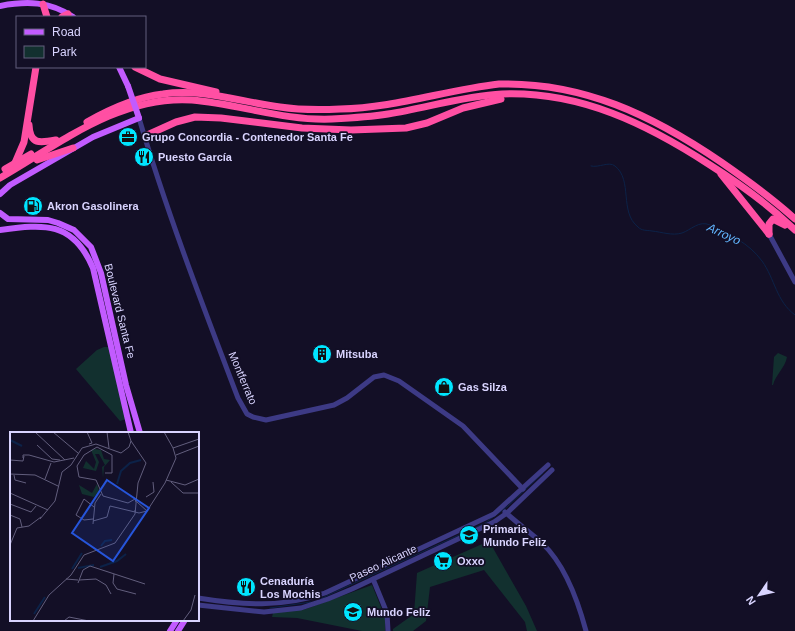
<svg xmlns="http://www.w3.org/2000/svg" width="795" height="631" font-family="Helvetica,sans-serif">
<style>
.green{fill:#12302f}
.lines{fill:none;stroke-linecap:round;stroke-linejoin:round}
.stream{stroke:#0c2248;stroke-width:1}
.minor{stroke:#3d3a85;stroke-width:5}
.major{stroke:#c25bff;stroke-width:6}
.highway{stroke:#ff4fa3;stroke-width:7}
.major-bridge{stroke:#c25bff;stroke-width:6}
.labels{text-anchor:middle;stroke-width:3.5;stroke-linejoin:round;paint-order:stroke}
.poi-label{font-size:11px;font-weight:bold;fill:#d9d4ff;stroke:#130f26;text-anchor:start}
.street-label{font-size:11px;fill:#d9d4ff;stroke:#130f26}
.water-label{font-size:12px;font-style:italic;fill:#62b6ff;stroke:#130f26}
.inset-river{fill:none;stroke:#0c2248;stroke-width:2}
.inset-road{fill:none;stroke:#625e7d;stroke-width:1}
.view{fill:#2655da;fill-opacity:0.15;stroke:#2655da;stroke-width:2}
.inset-edge{fill:none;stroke:#d9d4ff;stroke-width:2}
</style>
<rect width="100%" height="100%" fill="#130f26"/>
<g class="green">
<polygon points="104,347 110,347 126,419 120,421 76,369 97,350"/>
<path d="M 778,353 L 787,357 C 785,368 776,374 773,385 L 772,385 L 774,357 Z"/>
<polygon points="489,541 526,606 537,631 527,631 525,622 484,570 430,587 426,621 413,631 393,631 393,629 414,614 417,573"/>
<polygon points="372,585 385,617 385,631 362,631 297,618 272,617 273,613 306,609"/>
</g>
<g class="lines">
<g class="stream">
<path d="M 591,166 C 599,168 609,161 615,166 C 633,180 619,212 638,227 C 642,231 646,230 652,231 C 662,232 672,236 682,233 C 691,230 699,220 710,225 C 729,234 749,243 762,261 C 775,279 776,301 795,315"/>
<polyline points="320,599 485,523 508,506 543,473"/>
<polyline points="270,608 311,602"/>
</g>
<g class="minor">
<path d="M 139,118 C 167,213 203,306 238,398 L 247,414 L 253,417 L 266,420 L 334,405 L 347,398 L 374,377 L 384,375 L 399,381 L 463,426 L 523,489"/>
<polyline points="769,234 795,282"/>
<path d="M 505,512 C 517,523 531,533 543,544 C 566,566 578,601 586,631"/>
<polyline points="373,579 387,613 388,631"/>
<path d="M 198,598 C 241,605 283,608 325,593 L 494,514 L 548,465"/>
<polyline points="198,605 264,612 301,608 328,599 352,589 494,522 507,513 552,470"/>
</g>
<g class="major">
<path d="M 0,6 C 26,1 50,1 73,17"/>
<polyline points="119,67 128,86"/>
<polyline points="0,194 10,185 93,137 139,118"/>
<polyline points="0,213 8,219 48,220 58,223 74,230 91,247 101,273 126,385 140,433"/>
<path d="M 0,230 C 44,224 73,221 93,268 L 131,433"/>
<polyline points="170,631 177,620"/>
<polyline points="178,631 185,620"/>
</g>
<g class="highway">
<polyline points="43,4 47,17"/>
<polyline points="62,17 68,14"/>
<polyline points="135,67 160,79 216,92"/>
<path d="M 87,122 C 110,109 136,97 163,94 C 202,88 241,102 280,107 C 300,110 320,110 340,109 C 394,108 446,90 499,84 C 583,82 652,115 721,162 C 747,180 772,198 795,219"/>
<path d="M 29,125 C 30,145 40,143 56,140"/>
<polyline points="145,136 176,122 195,117 221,118 302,128 351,130 406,128 427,123 463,108 501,99"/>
<polyline points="37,160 73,148"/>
<polyline points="15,163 24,142 36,67"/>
<polyline points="5,169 31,154"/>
<polyline points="721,174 769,234"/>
<path d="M 0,178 C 59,144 120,95 192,100 C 239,104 284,121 332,119 C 351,118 369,117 388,114 C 426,108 463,96 502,94 C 580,91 647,124 710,165 C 740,184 769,205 795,230"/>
<polyline points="769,234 769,224 773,219 785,225"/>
</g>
<polyline class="major-bridge" points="128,86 139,118"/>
</g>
<defs>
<symbol id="office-disc" viewBox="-11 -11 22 22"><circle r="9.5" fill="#00e5ff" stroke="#130f26"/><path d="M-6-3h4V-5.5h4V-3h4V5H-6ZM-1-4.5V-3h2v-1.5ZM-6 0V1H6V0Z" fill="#111"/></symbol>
<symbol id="restaurant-disc" viewBox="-11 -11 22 22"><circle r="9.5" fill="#00e5ff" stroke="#130f26"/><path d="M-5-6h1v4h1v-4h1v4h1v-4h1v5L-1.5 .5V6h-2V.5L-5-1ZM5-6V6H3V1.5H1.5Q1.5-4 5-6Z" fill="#111"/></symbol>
<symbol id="fuel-disc" viewBox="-11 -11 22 22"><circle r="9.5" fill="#00e5ff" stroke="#130f26"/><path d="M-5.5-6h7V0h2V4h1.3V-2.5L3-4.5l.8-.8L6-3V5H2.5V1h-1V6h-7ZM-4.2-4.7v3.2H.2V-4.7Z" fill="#111"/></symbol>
<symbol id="building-disc" viewBox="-11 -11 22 22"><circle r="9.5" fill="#00e5ff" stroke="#130f26"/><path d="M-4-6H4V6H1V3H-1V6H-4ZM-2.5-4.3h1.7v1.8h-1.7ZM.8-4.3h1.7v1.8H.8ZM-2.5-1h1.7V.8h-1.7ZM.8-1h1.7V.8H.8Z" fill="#111"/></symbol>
<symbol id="shop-disc" viewBox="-11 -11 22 22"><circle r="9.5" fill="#00e5ff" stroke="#130f26"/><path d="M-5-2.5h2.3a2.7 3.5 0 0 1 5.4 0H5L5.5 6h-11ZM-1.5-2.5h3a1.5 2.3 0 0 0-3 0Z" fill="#111"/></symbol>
<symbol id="school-disc" viewBox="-11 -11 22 22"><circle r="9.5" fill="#00e5ff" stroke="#130f26"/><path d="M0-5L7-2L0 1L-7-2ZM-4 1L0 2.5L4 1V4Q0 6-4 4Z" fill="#111"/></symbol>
<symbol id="supermarket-disc" viewBox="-11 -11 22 22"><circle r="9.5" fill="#00e5ff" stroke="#130f26"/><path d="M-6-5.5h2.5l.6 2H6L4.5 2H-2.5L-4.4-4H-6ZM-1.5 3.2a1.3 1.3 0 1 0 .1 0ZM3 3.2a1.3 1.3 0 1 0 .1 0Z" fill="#111"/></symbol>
</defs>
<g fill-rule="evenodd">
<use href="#office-disc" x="117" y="126" width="22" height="22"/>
<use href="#restaurant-disc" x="133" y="146" width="22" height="22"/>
<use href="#fuel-disc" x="22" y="195" width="22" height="22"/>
<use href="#building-disc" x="311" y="343" width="22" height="22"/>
<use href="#shop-disc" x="433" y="376" width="22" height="22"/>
<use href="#school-disc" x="458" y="524" width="22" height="22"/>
<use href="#supermarket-disc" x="432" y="550" width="22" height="22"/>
<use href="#restaurant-disc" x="235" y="576" width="22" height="22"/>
<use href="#school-disc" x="342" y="601" width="22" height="22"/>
</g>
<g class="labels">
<g class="poi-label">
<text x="142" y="141">Grupo Concordia - Contenedor Santa Fe</text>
<text x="158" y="161">Puesto García</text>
<text x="47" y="210">Akron Gasolinera</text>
<text x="336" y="358">Mitsuba</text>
<text x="458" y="391">Gas Silza</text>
<text x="483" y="533">Primaria<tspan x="483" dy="13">Mundo Feliz</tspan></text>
<text x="457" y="565">Oxxo</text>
<text x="260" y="585">Cenaduría<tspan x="260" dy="13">Los Mochis</tspan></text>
<text x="367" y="616">Mundo Feliz</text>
</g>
<g class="street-label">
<text transform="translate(120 311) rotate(76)" y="4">Boulevard Santa Fe</text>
<text transform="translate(243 378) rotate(67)" y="4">Montferrato</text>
<text transform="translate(383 563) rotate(-25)" y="4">Paseo Alicante</text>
</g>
<g class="water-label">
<text transform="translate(724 234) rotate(25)" y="4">Arroyo</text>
</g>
</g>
<g transform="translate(10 432)">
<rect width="189" height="189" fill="#130f26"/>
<path d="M 85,17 L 91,18 L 94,27 L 100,28 L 94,35 L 93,46 L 92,35 L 95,33 L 89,22 L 85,22 L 89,30 L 86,39 L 73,36 L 76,29 L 84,37 L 86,30 L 81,18 ZM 87,52 L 89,59 L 84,65 L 72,62 L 69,53 L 82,61 Z" fill="#12302f"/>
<path class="inset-river" d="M 0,8 L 12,14M 107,52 L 111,39 L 120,31 L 131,28M 91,114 L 95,109 L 102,108M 90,135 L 107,129 L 116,122M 68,136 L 84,133M 62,137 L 72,121M 24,182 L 35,165"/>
<path class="inset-road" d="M 25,0 L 55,28M 43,0 L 68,21M 77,0 L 82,11 L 79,12M 97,0 L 99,16M 27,13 L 42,27 L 50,28M 163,16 L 189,7M 74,23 L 87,15 L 102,23 L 102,41 L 95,41M 74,23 L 67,34 L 69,45 L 86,48 L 93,64 L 118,71 L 125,67 L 126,70M 166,23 L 189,14M 13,26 L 13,23 L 19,23 L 44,30 L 64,26M 0,28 L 13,29 L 14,24M 0,42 L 25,43 L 48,54M 4,43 L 5,48 L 16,51M 35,47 L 41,31M 156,48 L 175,53 L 189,47M 161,50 L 173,61 L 189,61M 0,61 L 38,78M 136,65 L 144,60 L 143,50M 127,70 L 137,79M 0,72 L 21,80 L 26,74M 125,78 L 125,80 L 129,81 L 137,79 L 155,51 L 166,26 L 163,16 L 154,0M 0,83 L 10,87 L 12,95M 30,87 L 45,69 L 52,40 L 61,33 L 72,16 L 86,12 L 111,21 L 119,15 L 121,9M 83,87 L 74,88 L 66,83 L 74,67 L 84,75M 83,89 L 97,85 L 100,74 L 125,80M 83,92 L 85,71 L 91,62M 0,113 L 7,96 L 19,94 L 31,85M 104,142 L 103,151 L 107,157 L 126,162M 56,147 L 68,148M 69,148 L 86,147 L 96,153 L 101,162M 68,151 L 73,138 L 80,134 L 135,152M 23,189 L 39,163 L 61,143 L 74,123 L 105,111 L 125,82 L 128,51 L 136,31 L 121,9 L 118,0M 54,189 L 59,185 L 79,189M 173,189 L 181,178 L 185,163"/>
<path class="view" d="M 97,48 L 139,76 L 103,129 L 62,101 Z"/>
<rect width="189" height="189" class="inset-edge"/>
</g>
<rect x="16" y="16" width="130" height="52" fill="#130f26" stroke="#625e7d"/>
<rect x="24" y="29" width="20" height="6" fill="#c25bff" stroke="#625e7d"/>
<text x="52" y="36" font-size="12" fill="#d9d4ff">Road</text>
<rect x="24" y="46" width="20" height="12" fill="#12302f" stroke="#625e7d"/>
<text x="52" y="56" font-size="12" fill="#d9d4ff">Park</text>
<g transform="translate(759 595) rotate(236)" stroke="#130f26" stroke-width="3" paint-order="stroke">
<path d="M0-3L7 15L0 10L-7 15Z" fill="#d9d4ff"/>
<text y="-6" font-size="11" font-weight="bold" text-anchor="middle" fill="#d9d4ff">N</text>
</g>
</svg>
